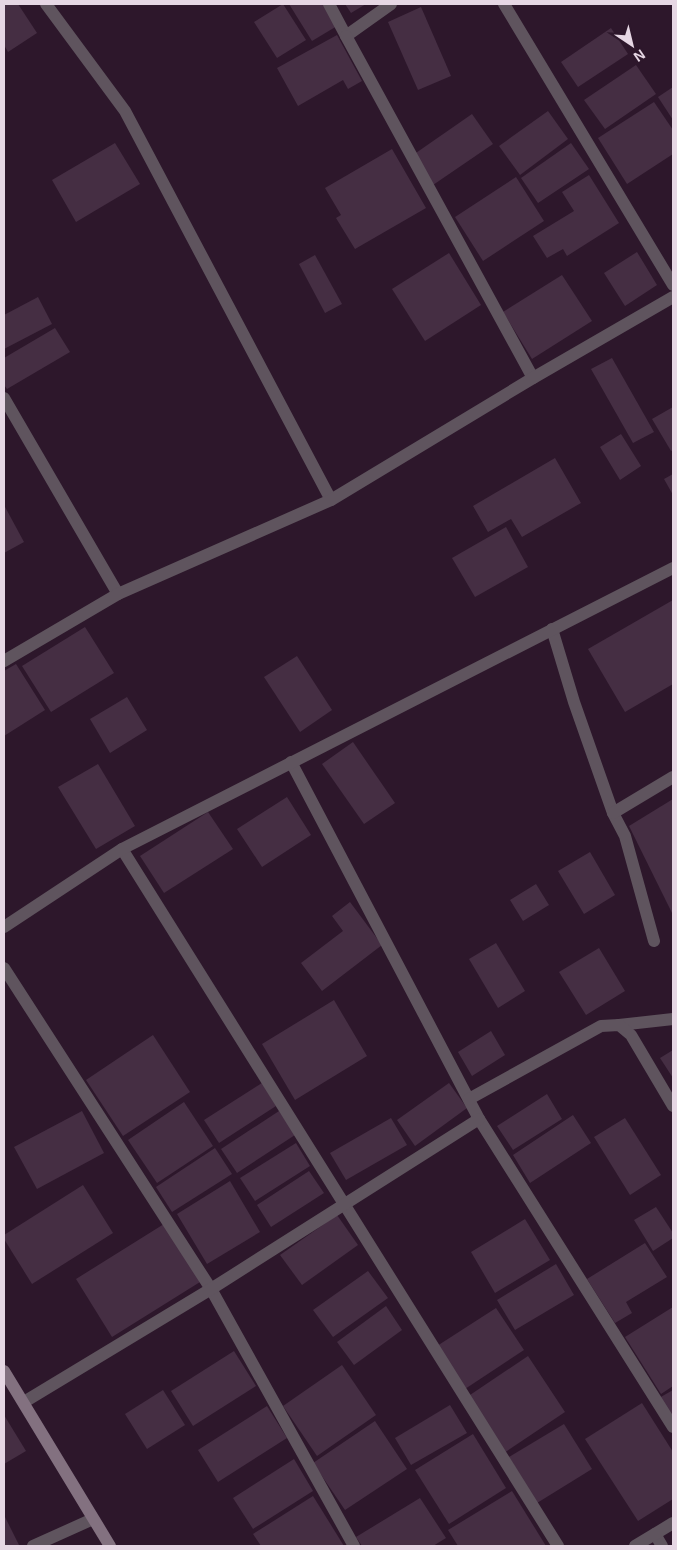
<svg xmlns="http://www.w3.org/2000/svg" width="677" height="1550" font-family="Helvetica,sans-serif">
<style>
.building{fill:#452e43}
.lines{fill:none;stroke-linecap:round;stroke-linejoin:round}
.street{stroke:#5f545e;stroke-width:12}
.secondary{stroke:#837180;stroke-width:12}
</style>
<rect width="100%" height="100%" fill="#2d172b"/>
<g class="building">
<polygon points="4,4 18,4 37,33 8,52 4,45"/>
<polygon points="283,4 306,40 277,58 254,22"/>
<polygon points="289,4 324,4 337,26 312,41"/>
<polygon points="345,4 366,4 351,13"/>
<polygon points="421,7 451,76 418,90 388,22"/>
<polygon points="611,28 628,54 578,87 561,62"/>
<polygon points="337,35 362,81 348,89 343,80 298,106 277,68"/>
<polygon points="636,65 656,94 605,129 584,100"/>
<polygon points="673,87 673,120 658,97"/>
<polygon points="654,102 673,130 673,154 627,184 598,138"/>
<polygon points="548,111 568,139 520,175 499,146"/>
<polygon points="472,114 493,144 433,185 413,155"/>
<polygon points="115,143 140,184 76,222 52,180"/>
<polygon points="571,143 589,169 538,203 521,178"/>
<polygon points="392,149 426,208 355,249 336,218 341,215 325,188"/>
<polygon points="589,175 619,223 567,256 563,249 547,258 533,236 574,211 562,192"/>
<polygon points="516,177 544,221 483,261 455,217"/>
<polygon points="637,252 657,285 625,306 604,273"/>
<polygon points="449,253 481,305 425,341 392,289"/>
<polygon points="315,255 342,304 325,313 299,264"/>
<polygon points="562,275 592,321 532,359 503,312"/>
<polygon points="38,297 52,324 4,349 4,315"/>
<polygon points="55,328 70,352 7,389 4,385 4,358"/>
<polygon points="612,358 654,432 633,443 591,369"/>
<polygon points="673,407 673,450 671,451 652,419"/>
<polygon points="621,434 641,466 620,480 600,447"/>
<polygon points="555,458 581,503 522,537 511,519 488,532 473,506"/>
<polygon points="673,474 673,495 664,479"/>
<polygon points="4,505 24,542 4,553"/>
<polygon points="506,527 528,567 475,597 452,558"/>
<polygon points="673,600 673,684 625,712 588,649"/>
<polygon points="85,627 114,673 51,712 22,666"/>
<polygon points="297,656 332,710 300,732 264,677"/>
<polygon points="16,664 45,710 4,736 4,671"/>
<polygon points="127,697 147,730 110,753 90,719"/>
<polygon points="353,742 395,803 364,824 322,764"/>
<polygon points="98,764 135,826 96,849 58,787"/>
<polygon points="287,797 311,835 262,867 237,829"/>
<polygon points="673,799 673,915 629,826"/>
<polygon points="208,812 233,849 164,893 140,856"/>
<polygon points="590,852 615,895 584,914 558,871"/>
<polygon points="536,884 549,905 523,921 510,900"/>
<polygon points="350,902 382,945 322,991 301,963 343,931 332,916"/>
<polygon points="496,943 525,991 498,1008 469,959"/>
<polygon points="599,948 625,991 586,1015 559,972"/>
<polygon points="334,1000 367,1056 295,1100 262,1044"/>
<polygon points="491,1031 505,1055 472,1076 458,1052"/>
<polygon points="153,1035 190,1092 123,1136 86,1080"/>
<polygon points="673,1050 673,1078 660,1058"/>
<polygon points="262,1083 276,1106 219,1143 204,1120"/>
<polygon points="449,1083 467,1108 415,1146 397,1120"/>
<polygon points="547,1094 562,1119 513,1150 497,1126"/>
<polygon points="184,1102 213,1146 157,1183 128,1140"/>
<polygon points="82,1111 104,1153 37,1189 14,1147"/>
<polygon points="279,1111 295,1135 237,1173 221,1149"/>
<polygon points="573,1115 591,1143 530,1183 513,1155"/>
<polygon points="391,1118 407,1145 346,1180 330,1153"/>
<polygon points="625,1118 661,1175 630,1195 594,1137"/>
<polygon points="296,1143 310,1166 255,1201 240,1178"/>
<polygon points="215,1148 232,1174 172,1212 156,1187"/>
<polygon points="309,1171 324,1193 271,1227 257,1205"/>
<polygon points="230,1181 260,1232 207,1264 177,1214"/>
<polygon points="83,1185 113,1233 32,1284 4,1239 4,1235"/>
<polygon points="656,1207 673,1233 673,1238 653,1251 634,1220"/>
<polygon points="337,1215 358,1245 302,1285 280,1255"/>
<polygon points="525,1219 550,1260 495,1293 471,1252"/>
<polygon points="164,1224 200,1282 112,1337 76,1279"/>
<polygon points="645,1243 667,1277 626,1302 632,1313 615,1323 587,1279"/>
<polygon points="556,1264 574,1295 515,1330 497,1300"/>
<polygon points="368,1271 388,1298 333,1337 313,1310"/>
<polygon points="386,1306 402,1330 354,1365 337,1342"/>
<polygon points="673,1307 673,1386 661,1394 625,1337"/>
<polygon points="496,1308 524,1350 465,1389 437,1346"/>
<polygon points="234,1351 256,1386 193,1426 171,1391"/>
<polygon points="528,1356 565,1412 504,1453 467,1397"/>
<polygon points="342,1365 376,1415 317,1456 283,1406"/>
<polygon points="163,1390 185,1425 147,1449 125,1414"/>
<polygon points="673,1390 673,1422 659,1398"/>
<polygon points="642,1403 673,1452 673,1499 638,1521 585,1439"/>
<polygon points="450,1405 467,1433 411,1465 395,1438"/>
<polygon points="267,1406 287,1438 218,1482 198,1450"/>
<polygon points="4,1415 26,1451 4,1464"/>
<polygon points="375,1421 407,1469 345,1510 313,1463"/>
<polygon points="564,1424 592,1469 537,1503 509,1457"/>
<polygon points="473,1434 506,1488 449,1524 415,1470"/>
<polygon points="294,1459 313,1491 253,1529 233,1498"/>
<polygon points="512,1491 546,1546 458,1546 448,1530"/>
<polygon points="313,1496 344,1546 261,1546 253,1534"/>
<polygon points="420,1498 446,1538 433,1546 362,1546 356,1537"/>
<polygon points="4,1515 19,1545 16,1546 4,1546"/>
</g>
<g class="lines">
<g class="street">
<polyline points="46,4 125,111 331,500"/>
<polyline points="329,4 346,36 391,4"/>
<polyline points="504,4 673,285"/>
<polyline points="346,36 533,378"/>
<polyline points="4,398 118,594"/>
<polyline points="552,629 574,702 613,813 625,836 654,941"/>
<polyline points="4,661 118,594 331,500 533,378 673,297"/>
<polyline points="291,762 479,1119 673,1427"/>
<polyline points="613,813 673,777"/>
<polyline points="122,849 558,1546"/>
<polyline points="4,927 122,849 673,568"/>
<polyline points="4,968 211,1289 354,1546"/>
<polyline points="619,1025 673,1019"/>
<polyline points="469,1099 601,1026 619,1025 631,1035 673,1106"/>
<polyline points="24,1402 211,1289 479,1119"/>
<polyline points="655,1534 662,1546"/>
<polyline points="33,1546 93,1519"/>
<polyline points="635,1546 673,1523"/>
</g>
<polyline class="secondary" points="4,1371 110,1546"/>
</g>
<rect width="677" height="1550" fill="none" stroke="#e6d7e4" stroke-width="10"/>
<g transform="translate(632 45) rotate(145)" stroke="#2d172b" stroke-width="4" paint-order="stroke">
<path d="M0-4L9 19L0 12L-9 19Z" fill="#e6d7e4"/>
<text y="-8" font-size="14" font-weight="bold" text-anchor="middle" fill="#e6d7e4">N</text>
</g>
</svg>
